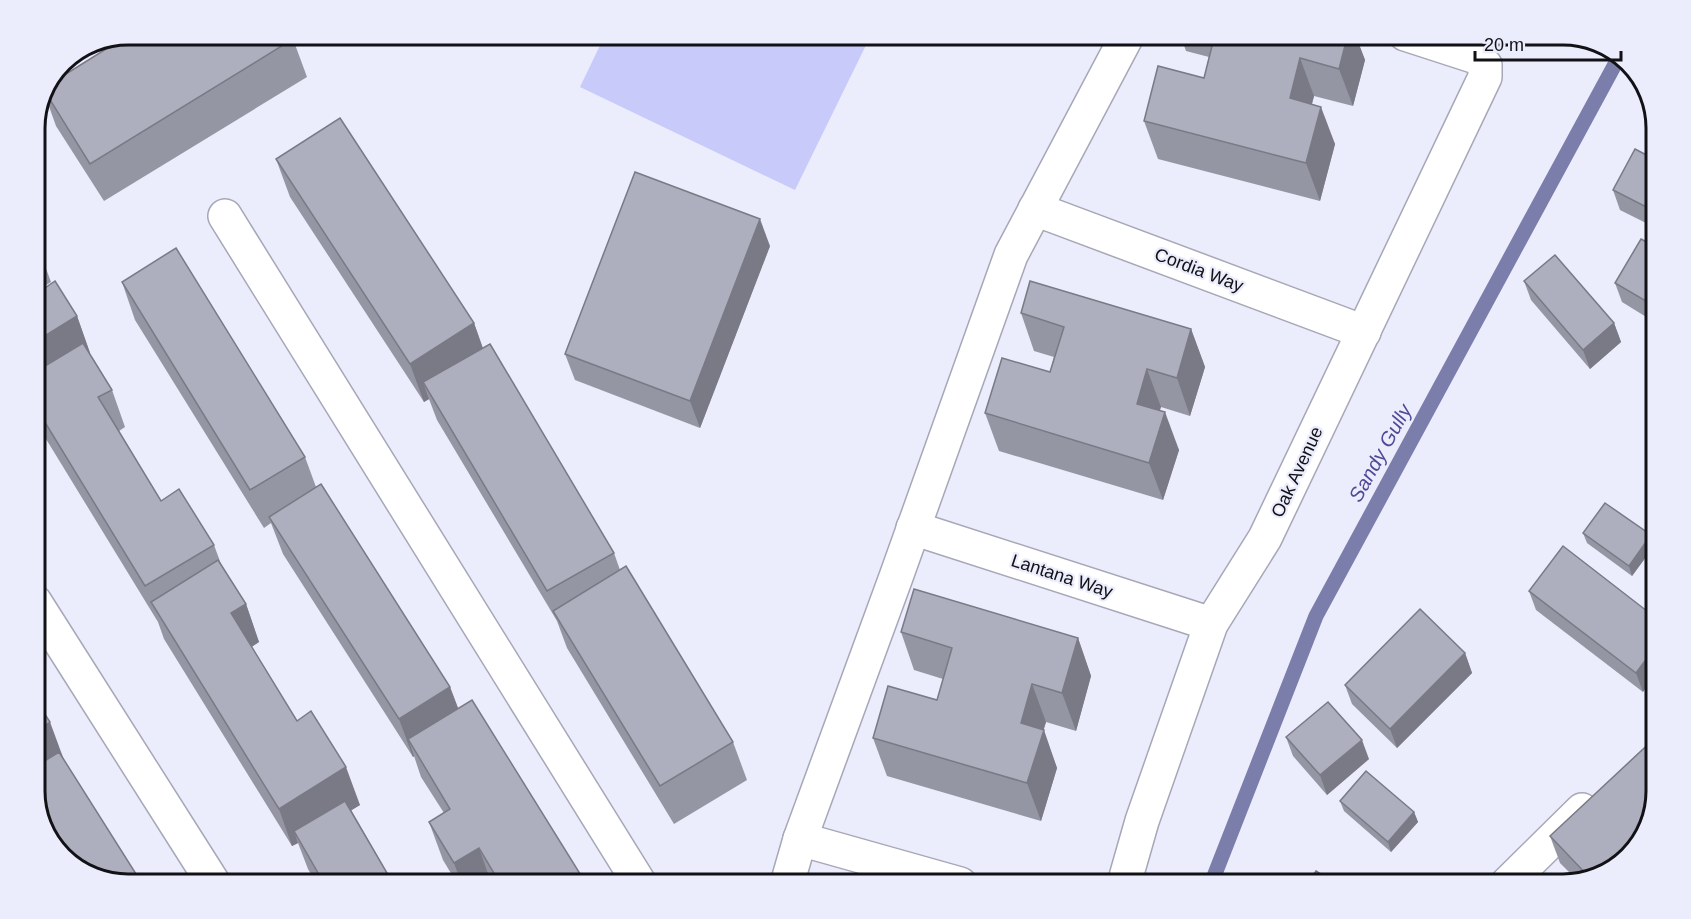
<svg xmlns="http://www.w3.org/2000/svg" width="1691" height="919" font-family="Helvetica,sans-serif">
<style>
.green{fill:#c8cbf9}
.lines{fill:none;stroke-linecap:round;stroke-linejoin:round}
.stream{stroke:#7b7daa;stroke-width:15}
.minor-casing{stroke:#a6a7b7;stroke-width:36}
.minor{stroke:#fff;stroke-width:33}
.wall{fill:#9596a3}
.shaded-wall{fill:#797a85}
.building{fill:#adaebe;stroke:#797a85;stroke-width:1.5}
.labels{text-anchor:middle;stroke-width:4.5;stroke-linejoin:round;paint-order:stroke}
.street-label{font-size:18px;fill:#111116;stroke:#ebecfc}
.water-label{font-size:20px;font-style:italic;fill:#4e4a95;stroke:#ebecfc}
.rim{fill:none;stroke:#111116;stroke-width:3}
</style>
<rect width="100%" height="100%" fill="#ebecfc"/>
<polygon class="green" points="605,35 605,34 871,35 795,190 580,87"/>
<g class="lines">
<polyline class="stream" points="1211,884 1316,616 1619,57"/>
<defs>
<g id="minor">
<polyline points="1035,209 1364,332"/>
<polyline points="225,216 640,884"/>
<polyline points="913,528 1211,624"/>
<polyline points="35,602 214,884"/>
<polyline points="800,839 960,884"/>
<polyline points="787,884 800,839 896,577 1011,255 1128,34"/>
<polyline points="1124,884 1142,821 1211,624 1265,538 1485,77 1485,65 1476,57 1405,34"/>
<polyline points="1507,884 1582,810"/>
</g>
</defs>
<use href="#minor" class="minor-casing"/>
<use href="#minor" class="minor"/>
</g>
<g class="wall">
<polygon points="1180,34 1355,34 1365,60 1353,106 1314,96 1312,104 1335,144 1320,201 1158,159 1144,121 1204,78 1209,57 1186,51"/>
<polygon points="293,39 307,77 104,201 56,126 46,98 53,82"/>
<polygon points="276,159 474,323 483,348 614,553 620,570 733,742 747,780 674,824 567,648 557,621 437,420 429,399 424,402 290,197"/>
<polygon points="1656,160 1656,228 1620,210 1613,190"/>
<polygon points="35,240 37,244 51,282 35,292"/>
<polygon points="770,246 700,428 575,380 565,354"/>
<polygon points="1656,247 1656,323 1622,302 1615,283"/>
<polygon points="1524,281 1614,323 1621,342 1590,369 1531,300"/>
<polygon points="122,282 305,457 316,487 450,687 458,708 587,885 458,885 443,860 429,822 444,813 421,777 414,756 413,757 283,554 271,523 264,528 135,320"/>
<polygon points="35,295 77,316 90,353 89,354 112,390 125,427 119,431 161,501 214,545 221,564 246,604 259,642 251,647 297,721 360,805 351,810 394,885 317,885 308,869 298,843 292,846 164,639 158,622 35,421"/>
<polygon points="1021,313 1191,329 1205,367 1190,416 1161,407 1159,411 1179,450 1163,500 999,451 985,413 1050,372 1054,357 1034,351"/>
<polygon points="1583,533 1654,546 1632,576 1587,543"/>
<polygon points="1529,591 1656,618 1643,692 1536,610"/>
<polygon points="901,632 1078,638 1091,676 1076,731 1046,722 1043,730 1057,768 1041,821 887,776 873,738 937,700 943,679 914,670"/>
<polygon points="1465,653 1472,673 1397,748 1352,704 1345,685"/>
<polygon points="1286,737 1369,759 1327,795 1293,756"/>
<polygon points="1340,801 1414,812 1418,822 1391,852 1344,811"/>
<polygon points="1550,836 1615,869 1577,880 1560,863"/>
</g>
<g class="shaded-wall">
<polygon points="1348,34 1355,34 1365,60 1353,106 1339,69"/>
<polygon points="1300,58 1314,96 1303,136 1290,98"/>
<polygon points="1321,107 1335,144 1320,201 1306,163"/>
<polygon points="760,219 770,246 700,428 690,401"/>
<polygon points="77,316 90,353 35,388 35,342"/>
<polygon points="474,323 487,361 423,382 429,399 424,402 410,364"/>
<polygon points="1614,323 1621,342 1590,369 1583,350"/>
<polygon points="1191,329 1205,367 1190,416 1177,378"/>
<polygon points="1147,369 1161,407 1150,441 1137,404"/>
<polygon points="1165,412 1179,450 1163,500 1149,463"/>
<polygon points="1651,535 1654,546 1632,576 1629,566"/>
<polygon points="246,604 259,642 245,651 231,613"/>
<polygon points="1078,638 1091,676 1076,731 1062,693"/>
<polygon points="1656,646 1656,675 1643,692 1636,673"/>
<polygon points="1465,653 1472,673 1397,748 1390,729"/>
<polygon points="1032,684 1046,722 1035,759 1044,730 1057,768 1041,821 1027,783 1021,723"/>
<polygon points="450,687 464,724 408,739 414,756 413,757 399,719"/>
<polygon points="50,722 64,760 35,778 35,732"/>
<polygon points="1362,740 1369,759 1327,795 1320,775"/>
<polygon points="346,767 360,805 300,842 294,831 298,843 292,846 279,809"/>
<polygon points="1414,812 1418,822 1391,852 1388,842"/>
<polygon points="479,848 492,885 462,885 454,863"/>
</g>
<g class="building">
<polygon points="130,34 290,34 293,39 90,164 47,95 53,82"/>
<polygon points="1215,34 1348,34 1339,69 1300,58 1290,98 1321,107 1306,163 1144,121 1158,66 1204,78"/>
<polygon points="340,118 474,323 410,364 276,159"/>
<polygon points="1635,149 1656,160 1656,212 1613,190"/>
<polygon points="635,172 760,219 690,401 565,354"/>
<polygon points="1641,239 1656,247 1656,307 1615,283"/>
<polygon points="176,248 305,457 250,490 122,282"/>
<polygon points="1555,255 1614,323 1583,350 1524,281"/>
<polygon points="55,281 77,316 35,342 35,295"/>
<polygon points="1030,281 1191,329 1177,378 1147,369 1137,404 1165,412 1149,463 985,413 1002,358 1050,372 1064,327 1021,313"/>
<polygon points="83,343 112,390 98,397 161,501 179,489 214,545 145,586 35,406 35,372"/>
<polygon points="490,344 614,553 547,591 423,382"/>
<polygon points="321,484 450,687 399,719 269,517"/>
<polygon points="1605,503 1651,535 1629,566 1583,533"/>
<polygon points="1563,546 1656,618 1656,646 1636,673 1529,591"/>
<polygon points="218,560 246,604 231,613 297,721 311,711 346,767 279,809 151,602"/>
<polygon points="626,566 733,742 660,786 553,611"/>
<polygon points="914,589 1078,638 1062,693 1032,684 1021,723 1044,730 1027,783 873,738 888,686 937,700 952,648 901,632"/>
<polygon points="1420,609 1465,653 1390,729 1345,685"/>
<polygon points="35,699 50,722 35,732"/>
<polygon points="472,700 587,885 501,885 479,848 454,863 429,822 450,809 408,739"/>
<polygon points="1328,702 1362,740 1320,775 1286,737"/>
<polygon points="1656,737 1656,791 1647,833 1615,869 1589,877 1550,836"/>
<polygon points="59,752 143,885 128,885 86,875 50,843 35,798 35,767"/>
<polygon points="1366,771 1414,812 1388,842 1340,801"/>
<polygon points="345,801 394,885 325,885 294,831"/>
<polygon points="1316,871 1336,884 1307,884"/>
</g>
<g class="labels">
<g class="street-label">
<text transform="translate(1199 270) rotate(21)" y="6">Cordia Way</text>
<text transform="translate(1297 472) rotate(-65)" y="6">Oak Avenue</text>
<text transform="translate(1062 576) rotate(18)" y="6">Lantana Way</text>
</g>
<g class="water-label">
<text transform="translate(1380 453) rotate(-61)" y="7">Sandy Gully</text>
</g>
</g>
<path d="M0 0H1691V919H0ZM128 45H1563A83 83 0 0 1 1646 128V791A83 83 0 0 1 1563 874H128A83 83 0 0 1 45 791V128A83 83 0 0 1 128 45Z" fill="#ebecfc" fill-rule="evenodd"/>
<path class="rim" d="M128 45H1563A83 83 0 0 1 1646 128V791A83 83 0 0 1 1563 874H128A83 83 0 0 1 45 791V128A83 83 0 0 1 128 45Z"/>
<path d="M1475 51v9h146v-9" fill="none" stroke="#111116" stroke-width="3"/>
<text x="1484" y="51" font-size="18" fill="#111116" stroke="#ebecfc" stroke-width="4.5" paint-order="stroke">20 m</text>
</svg>
